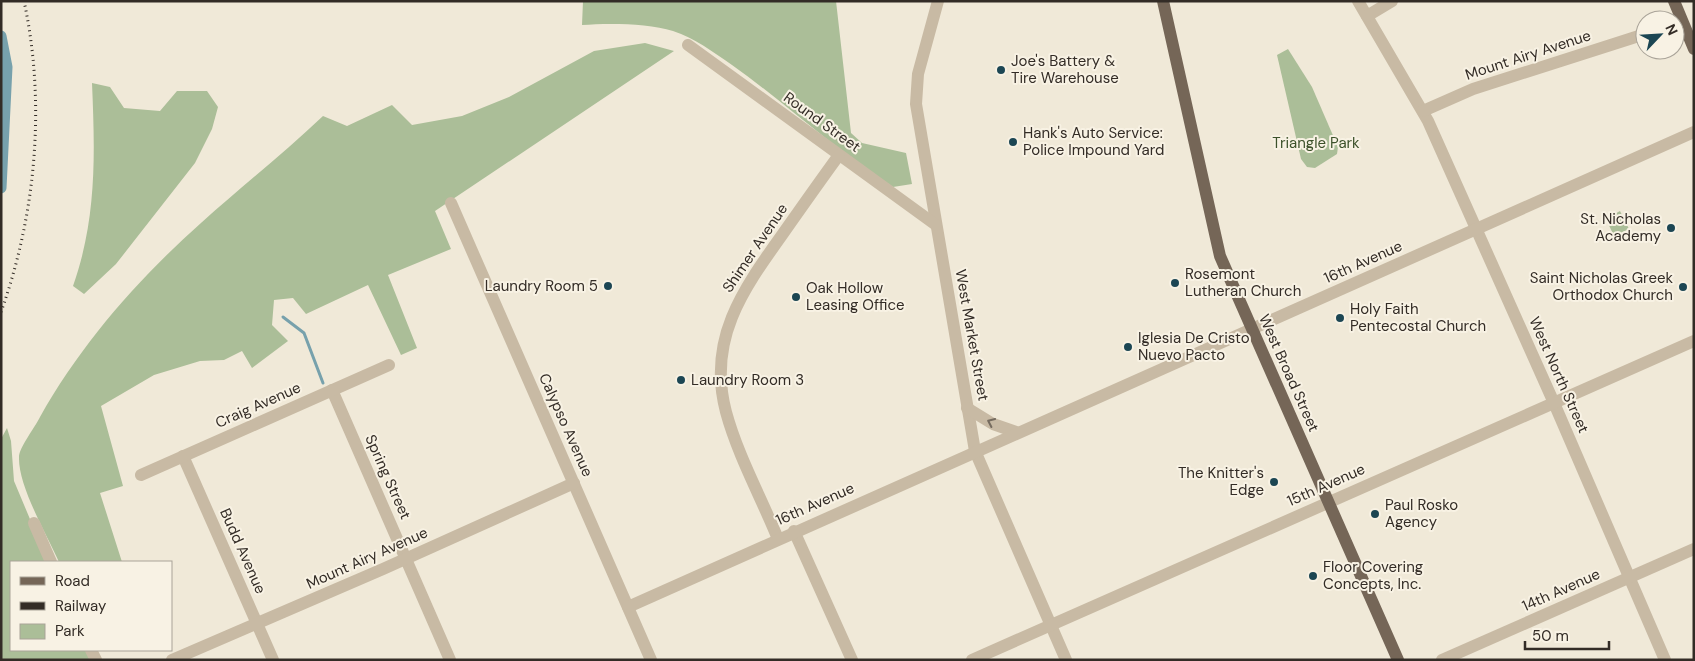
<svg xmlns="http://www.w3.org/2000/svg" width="1695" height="661" font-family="'DM Sans',sans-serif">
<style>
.green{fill:#abbe98}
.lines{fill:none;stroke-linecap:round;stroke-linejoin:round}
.stream{stroke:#77a1ac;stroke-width:3}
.canal{stroke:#77a1ac;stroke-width:11}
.minor{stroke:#c8baa4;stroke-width:12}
.major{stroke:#756657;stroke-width:12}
.rail{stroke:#332c26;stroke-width:3;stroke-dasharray:1 4;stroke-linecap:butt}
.oneway{stroke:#766c5f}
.poi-dot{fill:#1c4653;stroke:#f8f2e4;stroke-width:2}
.labels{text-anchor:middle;stroke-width:4;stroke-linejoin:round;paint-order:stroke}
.street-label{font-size:15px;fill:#332c26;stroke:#f8f2e4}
.poi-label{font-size:15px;fill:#332c26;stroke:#f8f2e4;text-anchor:start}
.park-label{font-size:15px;fill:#3c512a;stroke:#f8f2e4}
</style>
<rect width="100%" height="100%" fill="#f0e9d8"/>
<g class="green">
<path d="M 583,1 L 836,1 L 851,133 L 862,143 L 906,153 L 912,184 L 893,187 C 836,151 787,104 732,65 C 713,52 695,38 673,31 C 648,23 607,23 582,25 Z"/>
<path d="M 645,43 L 674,51 L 435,211 L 451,249 L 388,275 L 417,348 L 401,355 L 368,285 L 306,314 L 293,298 L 274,300 L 272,325 L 288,341 L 252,368 L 242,351 L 224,360 L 200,361 L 154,375 L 101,406 L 123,486 L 100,493 L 122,562 L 59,562 C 47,535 18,486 19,457 C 19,448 35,427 40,417 C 81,344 138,279 201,223 C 241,187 283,154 323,116 L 347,126 L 392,105 L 412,125 L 462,116 L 509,97 L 594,51 Z"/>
<polygon points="1288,49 1312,87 1338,147 1337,154 1315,168 1307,167 1301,159 1277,55"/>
<path d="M 92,83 L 110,87 L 124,108 L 160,111 L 177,91 L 207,91 L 218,107 L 212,129 L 195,163 L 116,264 L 84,294 L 73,286 C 97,218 95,154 92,83 Z"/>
<polygon points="1620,211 1629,229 1614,236 1606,219"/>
<polygon points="7,428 11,441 14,481 48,562 11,562 11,650 86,650 90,660 1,660 1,439"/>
</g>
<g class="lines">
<polyline class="stream" points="283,317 304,333 323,383"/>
<polyline class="canal" points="1,36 7,67 1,188"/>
<g class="minor">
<polyline points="938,1 918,74 916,104 975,451 1066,660"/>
<polyline points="1358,1 1428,121 1554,403 1665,660"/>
<polyline points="1367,16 1392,1"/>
<polyline points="688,45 936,225"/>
<polyline points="1423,111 1473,89 1645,34"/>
<polyline points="451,203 651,660"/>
<polyline points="332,390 450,660"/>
<polyline points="967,408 993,424 1016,432"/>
<polyline points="183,456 273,660"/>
<polyline points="141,475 389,365"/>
<polyline points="34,523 51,562"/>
<polyline points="794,531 852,660"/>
<path d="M 778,539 C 761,497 738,456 726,412 C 707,340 742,291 782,235 C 801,208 820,181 839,155"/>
<polyline points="628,607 1694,132"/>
<polyline points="91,650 96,660"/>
<polyline points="172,660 383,569 574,483"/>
<polyline points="972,660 1694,341"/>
<polyline points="1442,660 1694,549"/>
</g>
<g class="major">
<polyline points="1163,1 1220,256 1398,660"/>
<polyline points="1674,1 1694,49"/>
</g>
<path class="rail" d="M 1,312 C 36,214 46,103 24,1"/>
</g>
<defs><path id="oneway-chevron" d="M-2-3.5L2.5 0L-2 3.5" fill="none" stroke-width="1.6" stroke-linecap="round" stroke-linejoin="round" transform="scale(1.25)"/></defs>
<use class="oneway" href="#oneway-chevron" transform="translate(991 422) rotate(-155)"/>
<g class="poi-dot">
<circle cx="1001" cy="70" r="5"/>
<circle cx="1013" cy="142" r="5"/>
<circle cx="1671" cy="228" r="5"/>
<circle cx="1175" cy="283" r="5"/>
<circle cx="608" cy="286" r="5"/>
<circle cx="1683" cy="287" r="5"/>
<circle cx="796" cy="297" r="5"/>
<circle cx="1340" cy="318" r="5"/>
<circle cx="1128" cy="347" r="5"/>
<circle cx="681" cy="380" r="5"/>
<circle cx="1274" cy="482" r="5"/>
<circle cx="1375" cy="514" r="5"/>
<circle cx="1313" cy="576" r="5"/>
</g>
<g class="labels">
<g class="street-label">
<text transform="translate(1528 55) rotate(-18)" y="5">Mount Airy Avenue</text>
<text transform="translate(822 122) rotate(36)" y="5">Round Street</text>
<text transform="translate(755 248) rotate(-56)" y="5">Shimer Avenue</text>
<text transform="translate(1363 262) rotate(-24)" y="5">16th Avenue</text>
<text transform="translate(972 335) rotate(80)" y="5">West Market Street</text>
<text transform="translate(1289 373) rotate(66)" y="5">West Broad Street</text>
<text transform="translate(1559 375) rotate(66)" y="5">West North Street</text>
<text transform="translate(258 405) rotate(-24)" y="5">Craig Avenue</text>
<text transform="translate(566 425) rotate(66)" y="5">Calypso Avenue</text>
<text transform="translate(388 477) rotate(66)" y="5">Spring Street</text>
<text transform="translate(1326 485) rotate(-24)" y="5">15th Avenue</text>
<text transform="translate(815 504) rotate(-24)" y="5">16th Avenue</text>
<text transform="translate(243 551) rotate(66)" y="5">Budd Avenue</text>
<text transform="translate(367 558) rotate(-24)" y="5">Mount Airy Avenue</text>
<text transform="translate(1561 590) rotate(-24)" y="5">14th Avenue</text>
</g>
<g class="poi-label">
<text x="1011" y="66">Joe's Battery &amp;<tspan x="1011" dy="17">Tire Warehouse</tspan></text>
<text x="1023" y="138">Hank's Auto Service:<tspan x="1023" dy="17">Police Impound Yard</tspan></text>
<text x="1661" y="224" text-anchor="end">St. Nicholas<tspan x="1661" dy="17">Academy</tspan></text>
<text x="1185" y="279">Rosemont<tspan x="1185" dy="17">Lutheran Church</tspan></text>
<text x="1673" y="283" text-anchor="end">Saint Nicholas Greek<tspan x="1673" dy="17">Orthodox Church</tspan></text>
<text x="598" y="291" text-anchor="end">Laundry Room 5</text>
<text x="806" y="293">Oak Hollow<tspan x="806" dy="17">Leasing Office</tspan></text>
<text x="1350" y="314">Holy Faith<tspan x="1350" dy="17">Pentecostal Church</tspan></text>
<text x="1138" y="343">Iglesia De Cristo<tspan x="1138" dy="17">Nuevo Pacto</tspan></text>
<text x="691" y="385">Laundry Room 3</text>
<text x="1264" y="478" text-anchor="end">The Knitter's<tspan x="1264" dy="17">Edge</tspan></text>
<text x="1385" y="510">Paul Rosko<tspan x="1385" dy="17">Agency</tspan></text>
<text x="1323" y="572">Floor Covering<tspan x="1323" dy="17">Concepts, Inc.</tspan></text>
</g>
<g class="park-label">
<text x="1316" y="148">Triangle Park</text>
</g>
</g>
<rect width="1695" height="661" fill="none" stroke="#332c26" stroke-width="5"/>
<rect x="10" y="561" width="162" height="90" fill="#f8f2e4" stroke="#a9a398"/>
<rect x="20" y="577" width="25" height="8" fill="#756657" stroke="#a9a398"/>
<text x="55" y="586" font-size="15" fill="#332c26">Road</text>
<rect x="20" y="602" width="25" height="8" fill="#332c26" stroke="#a9a398"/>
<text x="55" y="611" font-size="15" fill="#332c26">Railway</text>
<rect x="20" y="624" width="25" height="15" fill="#abbe98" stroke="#a9a398"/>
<text x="55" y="636" font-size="15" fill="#332c26">Park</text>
<g transform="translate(1660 35) rotate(65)"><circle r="24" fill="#f8f2e4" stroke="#a9a398"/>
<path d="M0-4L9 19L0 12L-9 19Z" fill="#1c4653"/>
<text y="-8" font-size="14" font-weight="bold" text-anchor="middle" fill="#332c26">N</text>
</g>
<path d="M1525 641v8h84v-8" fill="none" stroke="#332c26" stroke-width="2.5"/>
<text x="1532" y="641" font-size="15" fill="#332c26" stroke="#f8f2e4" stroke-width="4" paint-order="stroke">50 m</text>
</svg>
